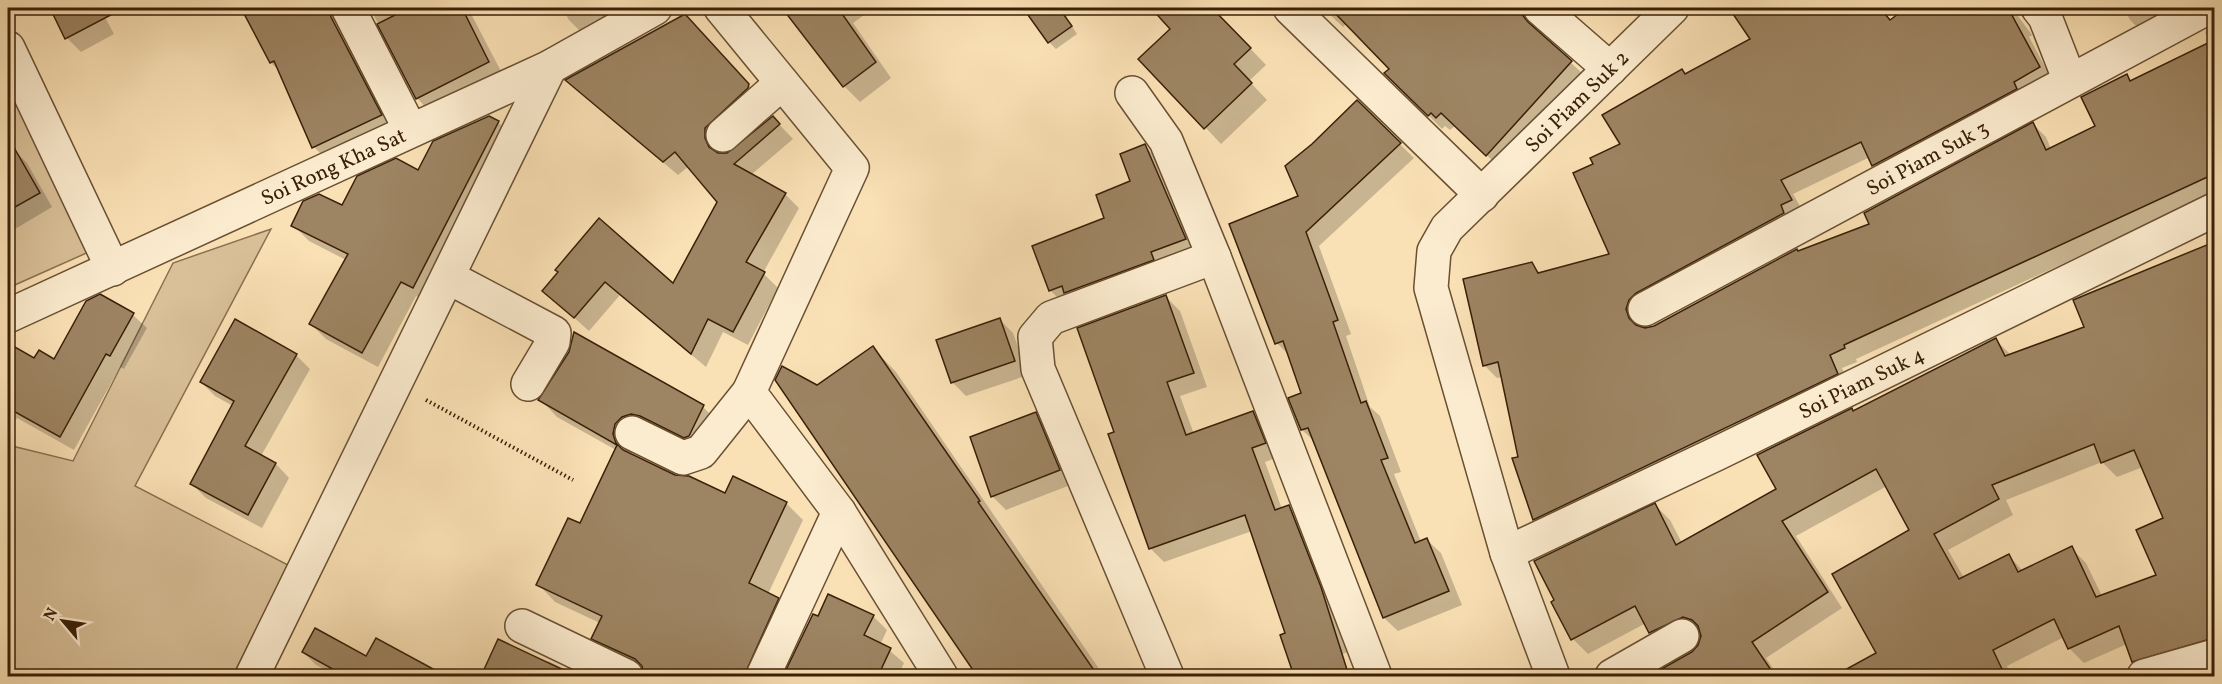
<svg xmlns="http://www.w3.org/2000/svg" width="2222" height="684" font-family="Vollkorn,serif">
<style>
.green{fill:#d9c098;stroke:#897050;stroke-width:1.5}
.shadow{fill:#0003;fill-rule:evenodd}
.building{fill:#9d8462;stroke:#392008;stroke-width:1.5;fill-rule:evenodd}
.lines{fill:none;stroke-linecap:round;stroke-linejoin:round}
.minor-casing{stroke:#695033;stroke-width:36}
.path{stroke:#392008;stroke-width:4;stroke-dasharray:1.5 3;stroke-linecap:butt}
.minor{stroke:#fceccf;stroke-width:33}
.labels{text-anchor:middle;stroke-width:4.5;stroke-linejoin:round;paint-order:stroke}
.street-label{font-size:21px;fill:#392008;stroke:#fceccf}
</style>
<rect width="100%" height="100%" fill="#fae1b5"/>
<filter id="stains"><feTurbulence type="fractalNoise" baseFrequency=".00333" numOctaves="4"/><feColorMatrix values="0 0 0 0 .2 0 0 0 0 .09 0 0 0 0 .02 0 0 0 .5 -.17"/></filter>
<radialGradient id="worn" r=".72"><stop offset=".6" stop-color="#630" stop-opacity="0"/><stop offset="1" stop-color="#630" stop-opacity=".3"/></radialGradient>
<g class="green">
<polygon points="8,86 91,251 8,288"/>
<polygon points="271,229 135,486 288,565 233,676 8,676 8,445 73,461 173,263"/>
</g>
<g class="shadow">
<polygon points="56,8 100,8 114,34 81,52 67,38 52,9"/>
<polygon points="242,8 359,8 398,133 331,164 314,147 281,72 271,63"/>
<polygon points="370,8 468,8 505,79 434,116 417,98"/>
<polygon points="562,8 604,8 612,22 585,36 569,20"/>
<polygon points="784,8 874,8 853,23 891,78 860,102 844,86"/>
<polygon points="1034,8 1084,8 1066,17 1077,34 1056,49 1049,42 1039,13"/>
<polygon points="1153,8 1212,8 1266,65 1249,81 1267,100 1221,144 1141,59 1173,29"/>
<polygon points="1323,8 1542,8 1534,19 1535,29 1584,75 1500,168 1456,125 1450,130 1445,126 1442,129 1386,73 1391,69 1347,23 1343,27"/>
<polygon points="1731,8 1779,8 1793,28 1819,8 1881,8 1891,20 1909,8 1920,8 1928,15 1938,8 2012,8 2032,35 2029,37 2052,80 1886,178 1870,157 1793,194 1804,213 1639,322 1640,328 1654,327 1799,252 1871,225 2033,124 2046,137 2051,149 2097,127 2126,76 2132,82 2211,44 2205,32 2214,26 2214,194 1856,359 1857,362 1842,368 1850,387 1548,532 1535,519 1502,377 1497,378 1484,365 1531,264 1541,274 1611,255 1595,165 1622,145 1686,75 1753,39"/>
<polygon points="2124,8 2194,8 2143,33 2130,20"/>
<polygon points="699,30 762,100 719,143 718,154 728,155 773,118 793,139 751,175 785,194 799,208 763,273 778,288 748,345 723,332 706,367 620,295 589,331 544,291 560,272 674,285 719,202 689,166 678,175 567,81"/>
<polygon points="1357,102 1414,158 1319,246 1351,334 1346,336 1370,407 1380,416 1401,472 1394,474 1421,542 1427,540 1441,553 1462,605 1398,631 1384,618 1316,443 1302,430 1303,394 1289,355 1277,343 1300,197 1313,145"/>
<polygon points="498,122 513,137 429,302 416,296 378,367 326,339 311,324 346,260 309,241 293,225 419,172"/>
<polygon points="1145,146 1161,162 1202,256 1067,307 1050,290 1132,182"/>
<polygon points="13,149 27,163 52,207 15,229 8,222 8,153"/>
<path d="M 2214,243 L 2214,656 L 2149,676 L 2133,661 L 2127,644 L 2084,663 L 2069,648 L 2064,637 L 2007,666 L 2011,676 L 1847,676 L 1845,672 L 1878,653 L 1911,531 L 1887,486 L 1796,536 L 1842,608 L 1766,658 L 1778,676 L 1652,676 L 1692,653 L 1700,646 L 1702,635 L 1699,632 L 1666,647 L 1646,623 L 1588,654 L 1573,639 L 1553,603 L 1655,505 L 1670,520 L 1682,543 L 1778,490 L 1854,413 L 1996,340 L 2011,355 L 2086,327 L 2075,301 ZM 2102,462 L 2117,477 L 2143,467 L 2165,519 L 2158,576 L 2102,596 L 2086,563 L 2071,548 L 2023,571 L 2009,556 L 1964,578 L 1948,550 L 2013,515 L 2006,500 Z"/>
<polygon points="1166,297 1180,311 1207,387 1180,396 1194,434 1253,413 1267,426 1278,457 1265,462 1282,509 1289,507 1303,521 1350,651 1308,668 1252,531 1164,562 1150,548 1116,433"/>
<polygon points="133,315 147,328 124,369 120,367 74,450 17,418 15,422 8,418 8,345 35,360 54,361"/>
<polygon points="999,319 1013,333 1028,375 966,396 952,382"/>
<polygon points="873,348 896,372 1104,676 980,676 777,380 817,387"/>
<polygon points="296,355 310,369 261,456 276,464 289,478 262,528 206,498 192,484 233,406 215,396 201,382"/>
<polygon points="540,399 703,407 720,424 706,453 632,442 631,455 674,476 726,495 786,503 803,520 768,594 789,613 759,676 646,676 610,655 593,638 600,623 555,602 538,584 580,525 616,450 557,417"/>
<polygon points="1035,414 1049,428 1073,484 1006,510 992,496"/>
<polygon points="829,596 873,616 887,630 881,643 904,663 898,676 792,676"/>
<polygon points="377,640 443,676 337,676 316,665 303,652 367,658"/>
<polygon points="499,641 546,664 548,661 580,676 482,676"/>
<polygon points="1479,668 1487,676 1457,676"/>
</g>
<g class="building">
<polygon points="50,8 124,8 65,39"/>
<polygon points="241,8 329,8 331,17 382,115 312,148 274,61 270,63"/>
<polygon points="409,8 462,8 489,62 416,99 377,24"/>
<polygon points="782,8 838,8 876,62 843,87"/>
<polygon points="1023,8 1059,8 1072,26 1048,43"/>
<polygon points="1151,8 1212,8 1251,48 1234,64 1252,83 1204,129 1138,59 1170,29"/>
<polygon points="1330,8 1517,8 1528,22 1572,61 1486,156 1441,113 1436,118 1431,113 1428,116 1384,73 1389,69"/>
<polygon points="1729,8 1880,8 1890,20 1906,8 2008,8 2040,67 2014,82 2017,89 1872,166 1861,142 1781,180 1792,200 1781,205 1784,213 1636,293 1629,300 1626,309 1629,318 1636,325 1645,328 1654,326 1797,249 1798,251 1869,224 1864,213 2033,122 2046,150 2095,126 2081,97 2127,74 2130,81 2214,40 2214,174 1844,345 1845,348 1830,355 1838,374 1533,520 1512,458 1518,457 1498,362 1483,366 1463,279 1532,262 1538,273 1609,254 1573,173 1593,164 1590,158 1620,144 1602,115 1682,69 1685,74 1750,39"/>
<polygon points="685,14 749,84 748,88 705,128 705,138 709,147 718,153 727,153 773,116 780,124 734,164 786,193 746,262 765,272 733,332 708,319 691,354 605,282 574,318 542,291 558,272 555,270 599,218 673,283 717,202 675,152 663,162 565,80"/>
<polygon points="1357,100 1401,143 1306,232 1338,320 1333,322 1361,403 1366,401 1388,458 1381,460 1415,543 1427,538 1449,591 1383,618 1308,428 1301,430 1288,398 1301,393 1283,341 1275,344 1229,224 1298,196 1285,166 1312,144"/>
<polygon points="489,116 499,121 413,288 401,282 362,353 309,324 348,254 291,226 303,201 319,194 342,205 357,176 396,158 418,170 433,141"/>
<polygon points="8,137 40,193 8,211"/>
<polygon points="1145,144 1186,239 1151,252 1154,260 1064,293 1062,286 1049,291 1032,246 1104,218 1096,195 1130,181 1120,154"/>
<path d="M 2214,242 L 2214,638 L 2132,662 L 2119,626 L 2068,649 L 2054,619 L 1993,650 L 2002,669 L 1986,676 L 1834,676 L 1876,653 L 1832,574 L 1909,530 L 1876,469 L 1782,521 L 1828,592 L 1752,642 L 1775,676 L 1649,676 L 1692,652 L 1698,645 L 1701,636 L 1698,626 L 1692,620 L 1683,617 L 1649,633 L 1635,606 L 1571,640 L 1551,602 L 1554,600 L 1534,561 L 1655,503 L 1676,545 L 1776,489 L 1757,455 L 1852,408 L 1853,411 L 1996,338 L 2005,356 L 2084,327 L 2073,300 ZM 2094,444 L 2101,463 L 2134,450 L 2163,518 L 2136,530 L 2156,575 L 2096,597 L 2072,546 L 2018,572 L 2009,554 L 1959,579 L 1934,534 L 1999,499 L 1992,485 Z"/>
<polygon points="100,294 134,313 110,356 106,354 60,437 8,408 8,343 34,358 39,350 54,359 86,301"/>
<polygon points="1166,295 1194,373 1167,382 1186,435 1253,411 1266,443 1252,448 1275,510 1289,505 1321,587 1349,676 1294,676 1280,635 1285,633 1245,515 1149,549 1108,434 1114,432 1077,328"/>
<polygon points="1000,318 1015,361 951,383 936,340"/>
<polygon points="235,319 297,354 245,446 276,463 248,515 190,484 234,401 200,382"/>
<polygon points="574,332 704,405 689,436 684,438 640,416 631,414 622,417 615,424 613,434 616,443 623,450 675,475 689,476 725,493 733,476 787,502 749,583 779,598 744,676 644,676 642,666 635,659 591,639 602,616 536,585 568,518 580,523 617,445 538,400 569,352"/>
<polygon points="873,346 980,501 978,502 1098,676 977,676 775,380 782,366 817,385"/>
<polygon points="1036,412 1060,470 991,497 970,437"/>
<polygon points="828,594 874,615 864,635 891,648 878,676 783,676 813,614 818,616"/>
<polygon points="315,628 366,656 376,638 446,676 345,676 302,652"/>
<polygon points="498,639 574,675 575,672 584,676 481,676"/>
</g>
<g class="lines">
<defs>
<g id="minor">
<polyline points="348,8 410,129"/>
<polyline points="721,8 852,168 749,392 839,512 941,676"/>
<polyline points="1290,8 1482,195"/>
<polyline points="1540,8 1610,69"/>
<polyline points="2038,8 2045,17 2070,81"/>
<polyline points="8,48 113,269"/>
<polyline points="1132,93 1166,141 1214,257 1375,676"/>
<polyline points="723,135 782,83"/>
<polyline points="448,277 554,333 553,342 528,384"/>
<path id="s1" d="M 1645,309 L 2207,8"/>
<path id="s2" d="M 8,316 L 550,67 L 655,8"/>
<polyline points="632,433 683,458 701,452 749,392"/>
<path id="s3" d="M 1507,553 L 1718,453 L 2214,210"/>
<polyline points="522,626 626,676"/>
<polyline points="252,676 550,67"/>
<polyline points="763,676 839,512"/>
<polyline points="1167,676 1038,369 1035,337 1051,318 1214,257"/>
<path id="s4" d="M 1553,676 L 1507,553 L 1431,288 L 1434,251 L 1447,228 L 1672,8"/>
<polyline points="1612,676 1682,636"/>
<polyline points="2144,676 2214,656"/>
</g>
</defs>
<use href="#minor" class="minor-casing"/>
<polyline class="path" points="426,400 573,480"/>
<use href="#minor" class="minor"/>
</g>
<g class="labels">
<g class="street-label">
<text dy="7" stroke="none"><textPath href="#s4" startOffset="652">Soi Piam Suk 2</textPath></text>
<text dy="7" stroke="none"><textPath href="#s1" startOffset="320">Soi Piam Suk 3</textPath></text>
<text dy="7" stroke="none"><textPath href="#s2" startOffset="358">Soi Rong Kha Sat</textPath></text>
<text dy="7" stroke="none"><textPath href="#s3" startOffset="393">Soi Piam Suk 4</textPath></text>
</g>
</g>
<rect width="2222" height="684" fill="none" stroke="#fae1b5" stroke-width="30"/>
<rect x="9" y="9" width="2204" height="666" fill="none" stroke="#392008" stroke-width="3"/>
<rect x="15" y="15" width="2192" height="654" fill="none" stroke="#392008" stroke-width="1.5"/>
<g transform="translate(63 621) rotate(299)" stroke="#fceccf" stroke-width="4.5" paint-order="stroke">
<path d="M0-4.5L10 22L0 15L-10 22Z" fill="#392008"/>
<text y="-9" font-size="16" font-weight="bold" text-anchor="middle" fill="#392008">N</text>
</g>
<rect width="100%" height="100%" filter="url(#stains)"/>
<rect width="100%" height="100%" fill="url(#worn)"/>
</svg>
